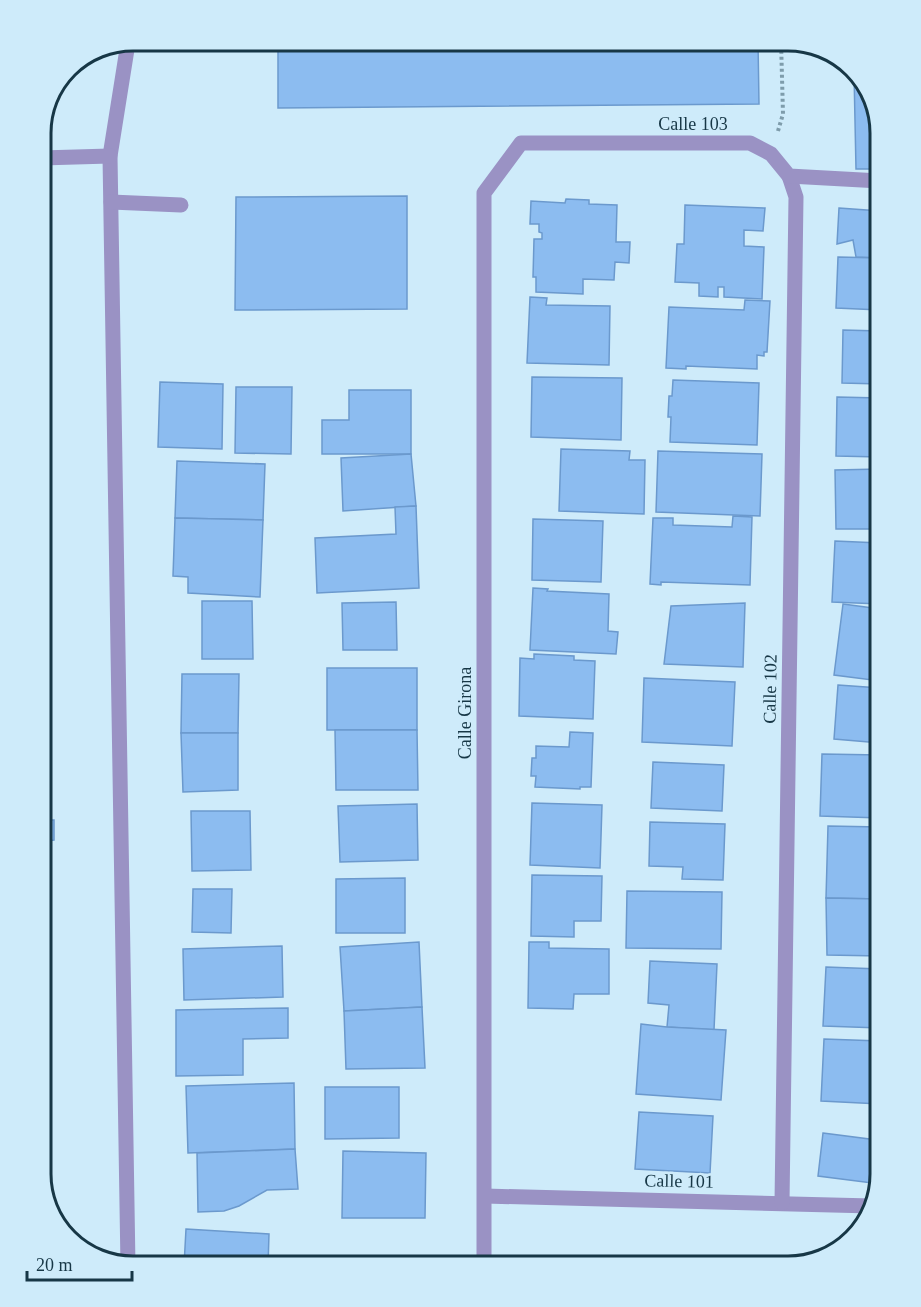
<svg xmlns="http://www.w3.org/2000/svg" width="921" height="1307" font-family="Georgia,serif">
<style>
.building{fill:#8cbcf0;stroke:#6b99cd;stroke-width:1.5}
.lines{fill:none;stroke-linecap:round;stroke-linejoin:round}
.path{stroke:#7e9cab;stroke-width:4;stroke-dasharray:3 3;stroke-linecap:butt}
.minor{stroke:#9a92c4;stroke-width:15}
.labels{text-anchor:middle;stroke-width:5;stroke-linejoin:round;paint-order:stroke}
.street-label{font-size:18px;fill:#173746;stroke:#ceebfa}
.rim{fill:none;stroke:#173746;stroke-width:3}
</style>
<rect width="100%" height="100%" fill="#ceebfa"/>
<g class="building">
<polygon points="278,41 758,41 759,104 278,108"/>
<polygon points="854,73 868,86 880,133 880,169 856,169"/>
<polygon points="407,196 407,309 235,310 236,197"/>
<polygon points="566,199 589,200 589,204 617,205 616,242 630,242 629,263 615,262 614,280 583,279 583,294 536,292 536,277 533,277 534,239 542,239 542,233 539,232 539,224 530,224 531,201 565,203"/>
<polygon points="685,205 765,208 763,231 744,230 744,246 764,247 762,299 724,297 724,287 718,287 718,297 699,296 699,283 675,282 677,244 684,244"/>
<polygon points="839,208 880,211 880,258 856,257 853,240 837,244"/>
<polygon points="838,257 880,258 880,310 836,308"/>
<polygon points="530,297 547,298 546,305 610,306 609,365 527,363"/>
<polygon points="745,300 770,301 767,352 764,352 764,356 757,355 757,369 686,366 686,369 666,368 669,307 744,310"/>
<polygon points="843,330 880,331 880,384 842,383"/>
<polygon points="532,377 622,378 621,440 531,437"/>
<polygon points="673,380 759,383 757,445 670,442 671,417 668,417 669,396 672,396"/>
<polygon points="160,382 223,384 222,449 158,447"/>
<polygon points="236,387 292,387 291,454 235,453"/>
<polygon points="349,390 411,390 411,454 322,454 322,420 349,420"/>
<polygon points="837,397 880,398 880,457 836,456"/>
<polygon points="561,449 630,451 629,460 645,460 644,514 559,511"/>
<polygon points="658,451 762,454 760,516 656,512"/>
<polygon points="411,454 416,506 343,511 341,458"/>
<polygon points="177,461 265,464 263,520 175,518"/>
<polygon points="880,469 880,529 836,529 835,470"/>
<polygon points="416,506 419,588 317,593 315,538 396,534 395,507"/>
<polygon points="733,516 752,517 750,585 661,582 661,585 650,584 653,518 673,518 673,525 732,527"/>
<polygon points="175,518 263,520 260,597 188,593 188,577 173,576"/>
<polygon points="533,519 603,521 601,582 532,580"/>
<polygon points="41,522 45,522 46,592 41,592"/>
<polygon points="835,541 880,543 880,604 832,602"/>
<polygon points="533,588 548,589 547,591 609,594 608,631 618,632 616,654 530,650"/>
<polygon points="202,601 252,601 253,659 202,659"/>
<polygon points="396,602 397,650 343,650 342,603"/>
<polygon points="745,603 743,667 664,664 671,606"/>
<polygon points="843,604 880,609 880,681 834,675"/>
<polygon points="534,654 574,656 574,660 595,661 593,719 519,716 520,658 534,659"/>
<polygon points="41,660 43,660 44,729 41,729"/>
<rect x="327" y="668" width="90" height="62"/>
<polygon points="182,674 239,674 238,733 181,733"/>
<polygon points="644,678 735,682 732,746 642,742"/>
<polygon points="838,685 880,688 880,743 834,739"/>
<polygon points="335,730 417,730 418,790 336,790"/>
<polygon points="41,731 47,731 48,791 41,791"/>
<polygon points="570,732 593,733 591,787 580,787 580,789 535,787 536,776 531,776 532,758 536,758 536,746 569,747"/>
<polygon points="181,733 238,733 238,790 183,792"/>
<polygon points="822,754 880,755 880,818 820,816"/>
<polygon points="653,762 724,765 722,811 651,808"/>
<polygon points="41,798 45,798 45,820 54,820 54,840 45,841 45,866 41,866"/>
<polygon points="532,803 602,805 600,868 530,865"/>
<polygon points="417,804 418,860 340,862 338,806"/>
<polygon points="191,811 250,811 251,870 192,871"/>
<polygon points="650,822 725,824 723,880 682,879 683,867 649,866"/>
<polygon points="828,826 880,827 880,899 826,898"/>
<polygon points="45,867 46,926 41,926 41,868"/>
<polygon points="532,875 602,876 601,921 574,921 574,937 531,936"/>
<polygon points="405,878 405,933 336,933 336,879"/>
<polygon points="193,889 232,889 231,933 192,932"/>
<polygon points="627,891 722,892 721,949 626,948"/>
<polygon points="826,898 880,899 880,956 827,955"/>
<rect x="41" y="942" width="7" height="61"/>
<polygon points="419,942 422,1007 344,1011 340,947"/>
<polygon points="529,942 549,942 549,948 609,949 609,994 574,994 573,1009 528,1008"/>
<polygon points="282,946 283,997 184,1000 183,949"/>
<polygon points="650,961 717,964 714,1030 667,1027 669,1005 648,1003"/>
<polygon points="826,967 880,969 880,1028 823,1026"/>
<rect x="41" y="1003" width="7" height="72"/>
<polygon points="422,1007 425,1068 346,1069 344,1011"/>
<polygon points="288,1008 288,1038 243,1039 243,1075 176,1076 176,1010"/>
<polygon points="641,1024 667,1027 726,1030 721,1100 636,1094"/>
<polygon points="824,1039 880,1041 880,1104 821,1101"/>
<polygon points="294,1083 295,1149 188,1153 186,1086"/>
<polygon points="325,1087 399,1087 399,1138 325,1139"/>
<polygon points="639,1112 713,1116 710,1173 635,1169"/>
<polygon points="823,1133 877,1140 872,1183 818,1176"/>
<polygon points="41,1144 49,1144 50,1209 40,1174"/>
<polygon points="295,1149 298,1189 267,1190 239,1206 224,1211 198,1212 197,1153"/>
<polygon points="343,1151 426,1153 425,1218 342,1218"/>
<polygon points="186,1229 269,1234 268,1266 184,1266"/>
</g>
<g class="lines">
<polyline class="path" points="778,131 783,114 781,41"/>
<g class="minor">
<polyline points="128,43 110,156 128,1266"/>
<polyline points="41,158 110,156"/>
<polyline points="111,202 181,205"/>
<polyline points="485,1196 872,1206"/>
<polyline points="782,1203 796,197 789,176"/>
<polyline points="484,1266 484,193 521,143 750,143 771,154 789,176 880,181"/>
</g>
</g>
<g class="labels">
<g class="street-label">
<text x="693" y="130">Calle 103</text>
<text transform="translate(770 689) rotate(-89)" y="6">Calle 102</text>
<text transform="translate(465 713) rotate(-90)" y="6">Calle Girona</text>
<text transform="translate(679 1181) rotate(1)" y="6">Calle 101</text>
</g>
</g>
<path d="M0 0H921V1307H0ZM133 51H788A82 82 0 0 1 870 133V1174A82 82 0 0 1 788 1256H133A82 82 0 0 1 51 1174V133A82 82 0 0 1 133 51Z" fill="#ceebfa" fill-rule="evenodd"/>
<path class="rim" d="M133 51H788A82 82 0 0 1 870 133V1174A82 82 0 0 1 788 1256H133A82 82 0 0 1 51 1174V133A82 82 0 0 1 133 51Z"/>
<path d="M27 1271v9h105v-9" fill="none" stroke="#173746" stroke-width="3"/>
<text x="36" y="1271" font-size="18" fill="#173746" stroke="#ceebfa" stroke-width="4.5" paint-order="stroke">20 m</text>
</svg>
